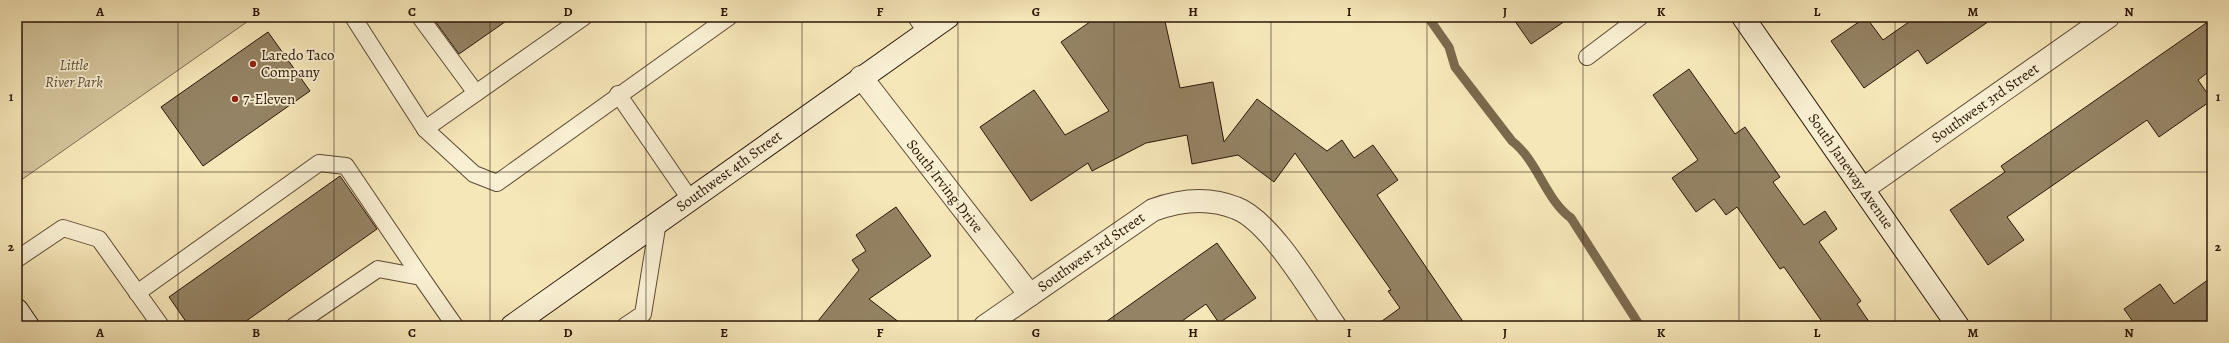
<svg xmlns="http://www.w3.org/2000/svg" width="2229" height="343" font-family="Alegreya,serif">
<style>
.green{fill:#d3c39b;stroke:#7e6c51}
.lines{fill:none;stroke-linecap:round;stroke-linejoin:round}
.stream{stroke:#7b694d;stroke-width:9}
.building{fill:#948364;stroke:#2a1607}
.lane-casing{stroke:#5d4a34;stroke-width:18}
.street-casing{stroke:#5d4a34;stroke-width:24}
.secondary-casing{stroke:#2a1607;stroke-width:24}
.lane{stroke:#f9efd2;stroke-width:16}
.street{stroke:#f9efd2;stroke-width:22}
.secondary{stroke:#f9efd2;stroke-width:22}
.grid{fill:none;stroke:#2a1607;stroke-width:1;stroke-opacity:0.55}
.poi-dot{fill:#8f2418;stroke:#f9efd2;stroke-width:1.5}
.labels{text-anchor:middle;stroke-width:3.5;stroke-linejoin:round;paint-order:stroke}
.poi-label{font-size:15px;fill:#2a1607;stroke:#f9efd2;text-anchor:start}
.park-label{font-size:15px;font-style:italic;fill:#5d4a33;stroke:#f9efd2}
.street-label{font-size:15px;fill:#2a1607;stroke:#f9efd2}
.neatline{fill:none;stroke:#2a1607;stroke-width:1.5}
.grid-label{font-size:13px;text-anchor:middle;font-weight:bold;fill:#2a1607}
</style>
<rect width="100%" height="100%" fill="#f6e7b9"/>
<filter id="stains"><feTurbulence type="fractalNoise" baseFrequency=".005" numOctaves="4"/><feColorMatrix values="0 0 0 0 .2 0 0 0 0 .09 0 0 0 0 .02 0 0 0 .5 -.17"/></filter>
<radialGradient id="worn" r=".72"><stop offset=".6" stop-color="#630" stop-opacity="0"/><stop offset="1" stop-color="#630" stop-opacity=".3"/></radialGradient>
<polygon class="green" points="17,17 254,17 17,183"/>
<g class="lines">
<path class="stream" d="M 1428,17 L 1449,47 L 1455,67 L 1512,141 C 1538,161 1545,199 1571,218 L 1640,326"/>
</g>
<g class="building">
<polygon points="432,17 512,17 459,54"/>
<polygon points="1097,17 1164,17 1180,88 1213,82 1224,142 1257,99 1327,151 1342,140 1354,158 1373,145 1398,180 1377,195 1466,326 1375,326 1400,308 1388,291 1391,290 1295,153 1274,182 1238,155 1192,164 1187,135 1146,143 1092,171 1088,163 1031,201 980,127 1034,90 1065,135 1109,111 1061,42"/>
<polygon points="1512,17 1571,17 1531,44"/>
<polygon points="1866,17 1883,40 1916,17 1995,17 1927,64 1918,50 1864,88 1831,41"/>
<polygon points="2212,19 2212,69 2198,80 2212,100 2159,137 2147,120 2007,217 2024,240 1988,265 1950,210 2005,172 2001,166"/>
<polygon points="268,32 310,91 203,166 161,107"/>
<polygon points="1689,69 1735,134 1745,127 1780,177 1773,182 1804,225 1825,211 1837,229 1819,242 1861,301 1857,304 1872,326 1825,326 1784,267 1780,269 1737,207 1726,215 1714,199 1696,212 1672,178 1698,160 1653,95"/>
<polygon points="340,176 377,229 239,326 189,326 169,297"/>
<polygon points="896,207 931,256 869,299 904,326 814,326 859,270 852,260 866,251 856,235"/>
<polygon points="1217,243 1256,298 1219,323 1206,304 1175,326 1100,326"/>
<polygon points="2212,277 2212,326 2136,326 2124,309 2160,284 2174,304"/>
</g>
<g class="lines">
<defs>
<g id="lane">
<polyline points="353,17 425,129 474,174 497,183 729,17"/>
<polyline points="420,17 476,93"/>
<polyline points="916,17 926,32"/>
<polyline points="1587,57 1640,17"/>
<polyline points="618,94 690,199"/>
<polyline points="425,129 584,17"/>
<polyline points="17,259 63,228 99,239 161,326"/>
<polyline points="137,293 319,163 346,166 421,277"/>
<polyline points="294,326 378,269 421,277 455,326"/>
<polyline points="625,326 643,314 658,222"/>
</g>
<g id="street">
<polyline points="861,77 1030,295"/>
<polyline points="1863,189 2108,17"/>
<path d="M 985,326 L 1153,210 C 1180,200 1209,197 1236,208 C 1271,221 1313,295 1335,326"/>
</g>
<g id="secondary">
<polyline points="1743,17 1958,326"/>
<polyline points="17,310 28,326"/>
<polyline points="512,326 948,17"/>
</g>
</defs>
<use href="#lane" class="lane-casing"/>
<use href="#street" class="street-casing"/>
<use href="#secondary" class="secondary-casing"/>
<use href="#lane" class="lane"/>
<use href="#street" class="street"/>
<use href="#secondary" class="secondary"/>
</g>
<path class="grid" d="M 178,17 L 178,326M 334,17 L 334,326M 490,17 L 490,326M 646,17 L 646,326M 802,17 L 802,326M 958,17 L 958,326M 1114,17 L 1114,326M 1271,17 L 1271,326M 1427,17 L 1427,326M 1583,17 L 1583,326M 1739,17 L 1739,326M 1895,17 L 1895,326M 2051,17 L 2051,326M 17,172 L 2212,172"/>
<g class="poi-dot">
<circle cx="253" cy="64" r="4"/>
<circle cx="235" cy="99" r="4"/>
</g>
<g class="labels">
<g class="poi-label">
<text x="261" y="60">Laredo Taco<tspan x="261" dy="17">Company</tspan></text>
<text x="243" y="104">7-Eleven</text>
</g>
<g class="park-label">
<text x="74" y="70">Little<tspan x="74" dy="17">River Park</tspan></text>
</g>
<g class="street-label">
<text transform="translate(1985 103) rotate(-35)" y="5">Southwest 3rd Street</text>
<text transform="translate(729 171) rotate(-36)" y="5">Southwest 4th Street</text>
<text transform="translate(1851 171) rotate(55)" y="5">South Janeway Avenue</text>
<text transform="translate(945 186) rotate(52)" y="5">South Irving Drive</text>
<text transform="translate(1091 252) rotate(-35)" y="5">Southwest 3rd Street</text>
</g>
</g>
<rect width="2229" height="343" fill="none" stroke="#f6e7b9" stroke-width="44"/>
<rect x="22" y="22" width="2185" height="299" class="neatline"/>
<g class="grid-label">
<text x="100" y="16">A</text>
<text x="256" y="16">B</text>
<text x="412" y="16">C</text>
<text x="568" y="16">D</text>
<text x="724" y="16">E</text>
<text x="880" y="16">F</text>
<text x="1036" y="16">G</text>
<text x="1193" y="16">H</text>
<text x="1349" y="16">I</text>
<text x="1505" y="16">J</text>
<text x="1661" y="16">K</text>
<text x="1817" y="16">L</text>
<text x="1973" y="16">M</text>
<text x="2129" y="16">N</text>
<text x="11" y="101">1</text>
<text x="2218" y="101">1</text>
<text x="11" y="251">2</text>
<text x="2218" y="251">2</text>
<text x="100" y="337">A</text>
<text x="256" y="337">B</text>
<text x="412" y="337">C</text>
<text x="568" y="337">D</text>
<text x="724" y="337">E</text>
<text x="880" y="337">F</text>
<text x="1036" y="337">G</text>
<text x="1193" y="337">H</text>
<text x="1349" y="337">I</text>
<text x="1505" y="337">J</text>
<text x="1661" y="337">K</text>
<text x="1817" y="337">L</text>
<text x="1973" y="337">M</text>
<text x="2129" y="337">N</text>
</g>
<rect width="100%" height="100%" filter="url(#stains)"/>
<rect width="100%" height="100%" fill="url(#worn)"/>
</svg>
